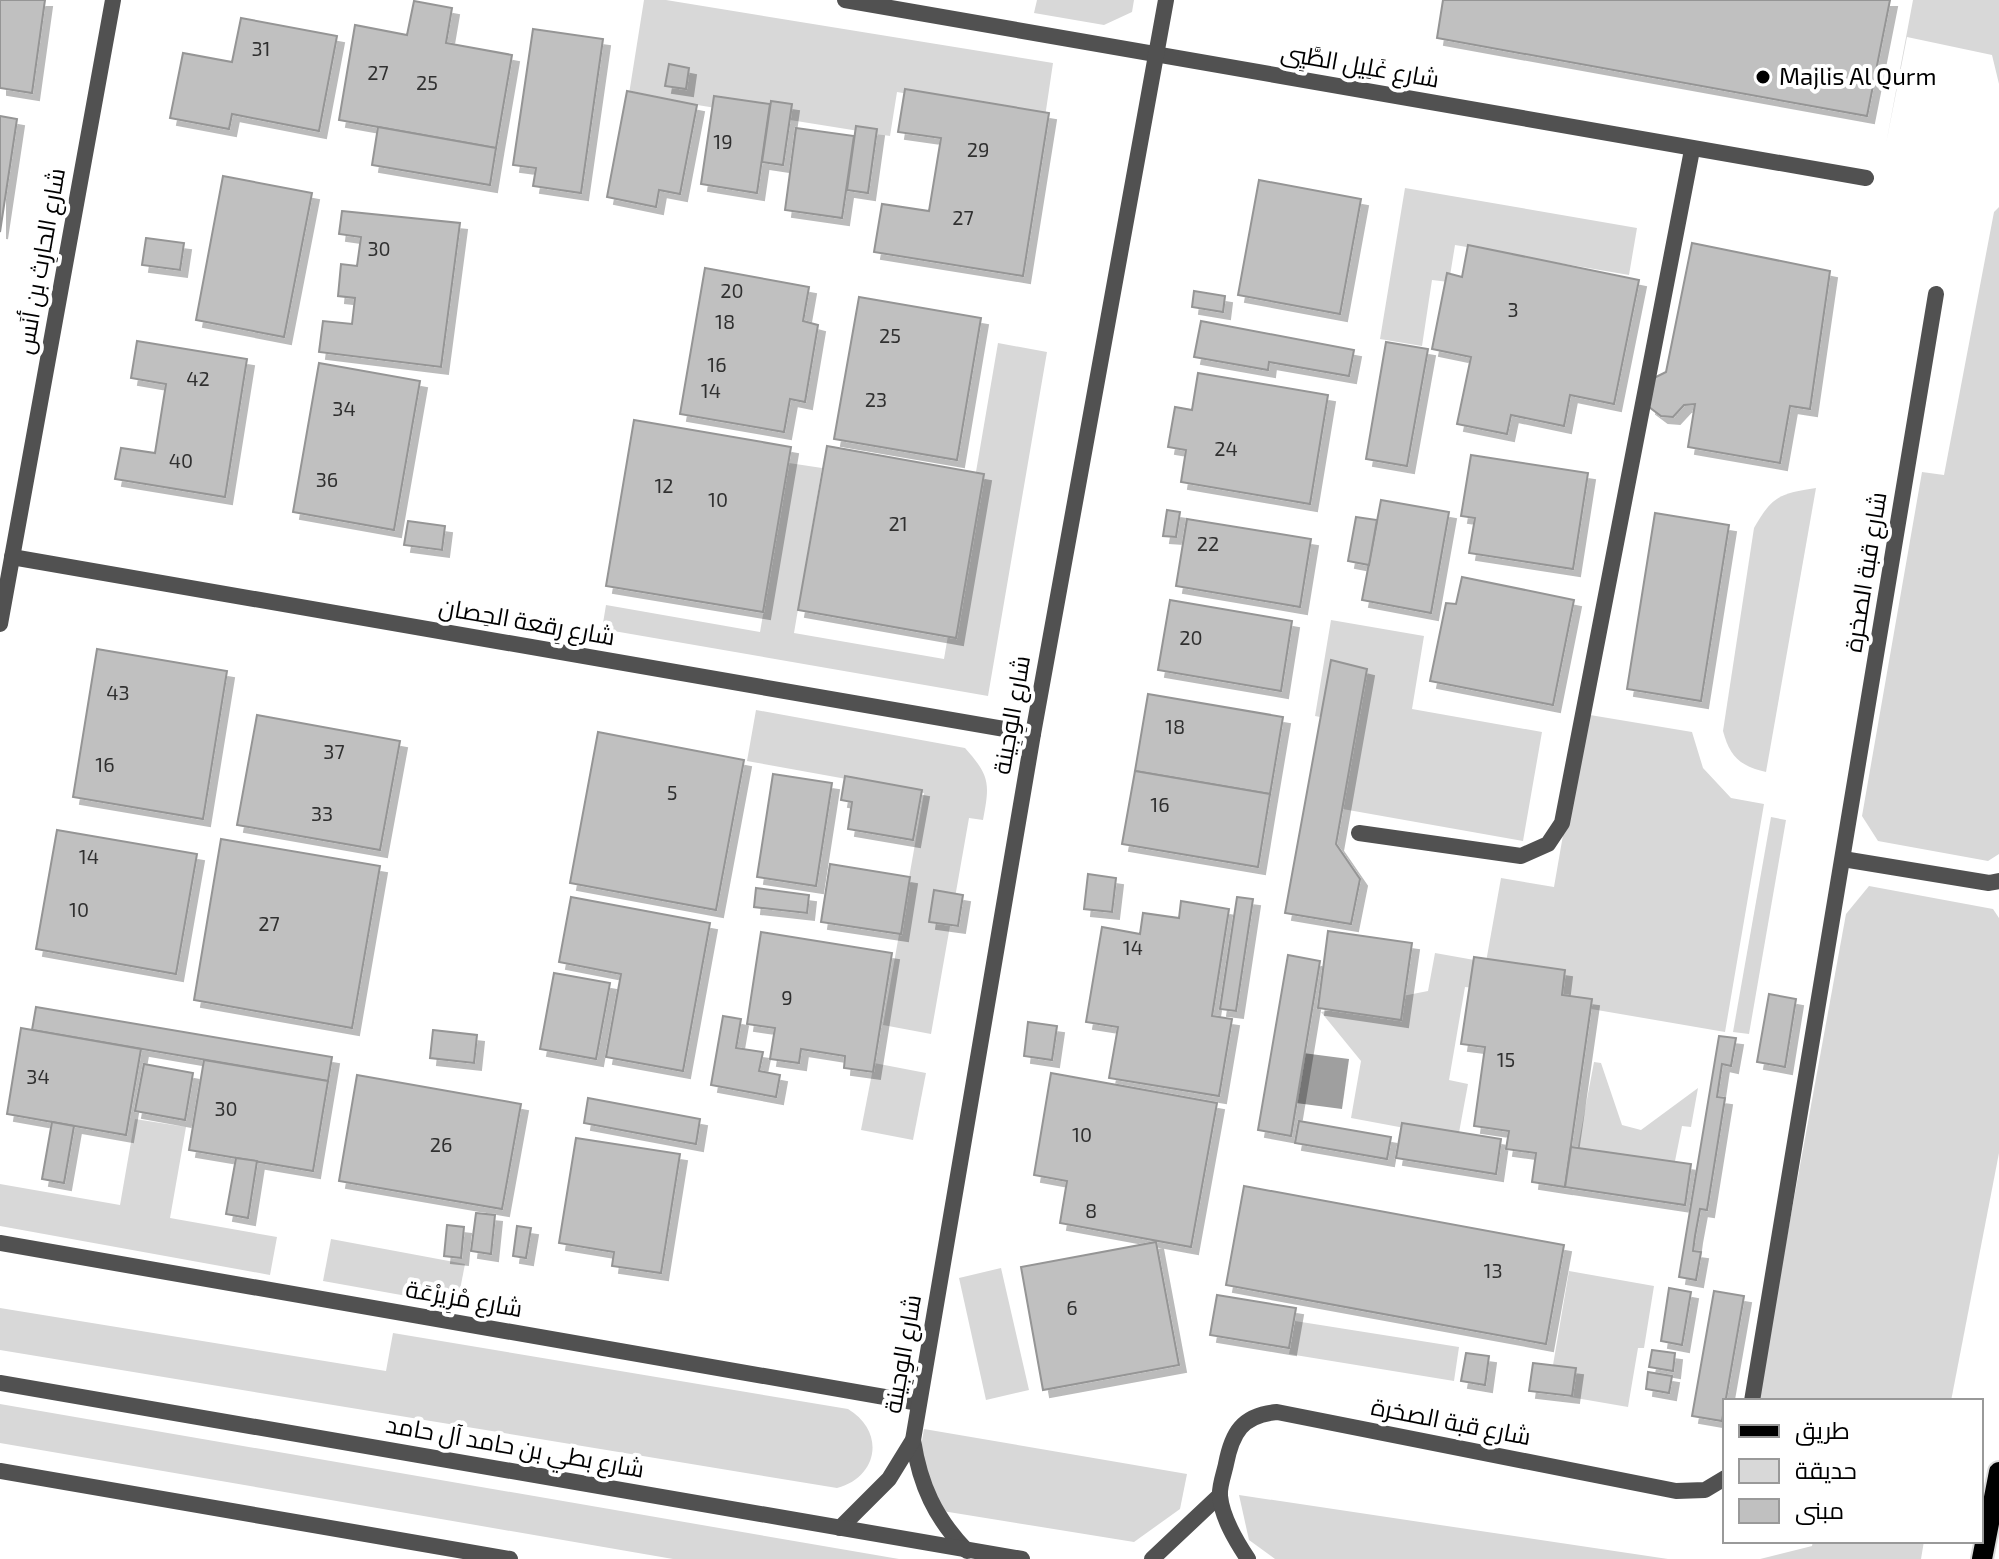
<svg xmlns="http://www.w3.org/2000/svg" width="1999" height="1559" font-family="'Exo 2',Cairo,sans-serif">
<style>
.green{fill:#d8d8d8}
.water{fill:#9f9f9f}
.building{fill:#c0c0c0;stroke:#959595;stroke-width:2;filter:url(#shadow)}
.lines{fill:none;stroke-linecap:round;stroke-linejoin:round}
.primary-casing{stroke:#dbdbdb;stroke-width:24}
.service{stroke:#515151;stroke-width:16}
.minor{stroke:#515151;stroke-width:16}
.tertiary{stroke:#515151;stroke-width:16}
.primary{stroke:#000;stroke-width:20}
.poi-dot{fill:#000;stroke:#fff;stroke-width:3}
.labels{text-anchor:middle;stroke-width:8;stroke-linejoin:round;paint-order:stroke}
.number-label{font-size:20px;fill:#303030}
.street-label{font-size:24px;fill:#000;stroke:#fff}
.poi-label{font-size:24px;fill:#000;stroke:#fff;text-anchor:start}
</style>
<defs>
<filter id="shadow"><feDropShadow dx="7" dy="7" stdDeviation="0" flood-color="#0004"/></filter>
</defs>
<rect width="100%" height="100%" fill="#fff"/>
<g class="green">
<polygon points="644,0 666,0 1053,63 1045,117 897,92 890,136 629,94"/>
<polygon points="1037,0 1134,0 1132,12 1104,25 1034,13"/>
<polygon points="1913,0 1999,0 1999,84 1992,55 1907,37 1886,144"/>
<polygon points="1405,188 1637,228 1629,275 1455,245 1449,282 1432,280 1422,346 1380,339"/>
<polygon points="1999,207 1999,854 1988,861 1878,841 1862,816 1922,472 1944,475 1994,212"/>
<polygon points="998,343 1047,352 988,696 602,629 606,605 760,632 789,463 822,468 794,633 944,659"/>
<path d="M 1816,488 L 1766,772 C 1740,766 1730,757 1723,731 L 1754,528 C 1772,496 1781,493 1816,488 Z"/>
<polygon points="1331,620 1424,636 1412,709 1542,732 1523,841 1337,808 1351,723 1315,716"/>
<path d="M 756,710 L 965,748 C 990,776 990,783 983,820 L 969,818 L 931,1034 L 883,1025 L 924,793 L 747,761 Z"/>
<polygon points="1584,714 1692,732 1703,768 1731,798 1764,804 1725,1032 1481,990 1501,878 1554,887"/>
<polygon points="1771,817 1786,820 1749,1034 1733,1032"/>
<polygon points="1869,886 1993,909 1999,918 1999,1153 1951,1401 1757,1401 1846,914"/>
<polygon points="1435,953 1480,961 1475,988 1465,987 1449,1080 1468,1084 1458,1138 1351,1118 1361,1061 1321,1012 1428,991"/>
<polygon points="1594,1062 1601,1063 1622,1125 1641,1130 1698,1088 1691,1127 1682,1126 1673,1171 1577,1152"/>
<polygon points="874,1063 926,1073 913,1140 861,1130"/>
<polygon points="135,1119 186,1127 170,1218 277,1237 270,1275 0,1226 0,1184 120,1205"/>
<polygon points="331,1239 465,1264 457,1305 323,1281"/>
<polygon points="1001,1268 1029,1390 986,1400 959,1278"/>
<polygon points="1569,1271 1654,1286 1644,1348 1638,1348 1628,1407 1570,1397 1576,1369 1553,1365"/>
<path d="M 0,1308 L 386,1371 L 393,1333 L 848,1409 C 886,1432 878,1477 837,1488 L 0,1350 Z"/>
<polygon points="1295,1321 1459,1347 1454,1381 1289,1354"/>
<polygon points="0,1404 899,1559 673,1559 0,1443"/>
<polygon points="924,1429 1187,1474 1180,1509 1134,1542 930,1509 917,1470"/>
<polygon points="1239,1495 1668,1559 1275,1559 1249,1540"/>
<polygon points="1813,1541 1924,1541 1921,1559 1760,1559 1812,1546"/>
</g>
<polygon class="water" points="1303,1053 1349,1059 1342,1109 1296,1103"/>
<g class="building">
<polygon points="0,0 45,0 32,93 0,88"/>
<polygon points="1443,0 1890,0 1867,116 1437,38"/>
<polygon points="414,1 452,8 446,43 512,55 496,148 339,120 355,25 407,35"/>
<polygon points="241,18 337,36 319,131 232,114 229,129 170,118 183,53 232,62"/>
<polygon points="533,29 603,39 581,193 533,186 536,168 513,165"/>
<polygon points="669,64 689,68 686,89 665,86"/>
<polygon points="905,89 1049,113 1023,276 874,252 882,204 929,211 941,138 898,132"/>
<polygon points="627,91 697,105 680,194 659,190 656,207 607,197"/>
<polygon points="714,96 770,104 757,193 701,184"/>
<polygon points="771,101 792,104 783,165 762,162"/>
<polygon points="0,116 17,119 0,232"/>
<polygon points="856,126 877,129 868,193 847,190"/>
<polygon points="378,127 496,148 490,185 372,165"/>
<polygon points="796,128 854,136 842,218 785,210"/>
<polygon points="223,176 312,193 284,337 196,320"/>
<polygon points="1259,180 1361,199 1340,314 1238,295"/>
<polygon points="342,211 460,223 441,367 319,352 323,321 352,324 355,298 338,296 341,264 357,266 361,237 339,234"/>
<polygon points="146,238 184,243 180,270 142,265"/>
<polygon points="1692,243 1830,271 1810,409 1790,406 1780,463 1688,447 1695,404 1684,405 1673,417 1661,416 1649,407 1652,379 1666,372"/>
<polygon points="1468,245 1639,280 1614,404 1570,395 1564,426 1511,415 1507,434 1457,424 1471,357 1432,349 1447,273 1462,277"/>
<polygon points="705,268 809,287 803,321 818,325 805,402 790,399 784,432 680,414"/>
<polygon points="1194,291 1225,296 1223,312 1192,307"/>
<polygon points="859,297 981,318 957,460 834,439"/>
<polygon points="1201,321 1354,350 1349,376 1269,362 1268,370 1194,357"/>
<polygon points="137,341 247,359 225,497 115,479 121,448 155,453 166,384 131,378"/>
<polygon points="1386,342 1428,349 1407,466 1366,459"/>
<polygon points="319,363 420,381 394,530 293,512"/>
<polygon points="1198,373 1328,395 1310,504 1181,482 1186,450 1168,447 1175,407 1192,410"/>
<polygon points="634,420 791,447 763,612 606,586"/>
<polygon points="827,446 984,474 956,638 798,610"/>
<polygon points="1471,455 1588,473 1573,569 1469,553 1475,518 1461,516"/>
<polygon points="1381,500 1449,512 1431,613 1362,600"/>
<polygon points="1167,510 1180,512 1176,537 1163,536"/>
<polygon points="1655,513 1729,525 1701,701 1627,689"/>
<polygon points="1356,517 1377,520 1369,565 1348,561"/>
<polygon points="1187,519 1311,539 1300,607 1176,586"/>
<polygon points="408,521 445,526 442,550 404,545"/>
<polygon points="1462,577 1574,600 1553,705 1430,681 1446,603 1456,604"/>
<polygon points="1170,600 1292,621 1281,691 1158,670"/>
<polygon points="97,649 227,671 203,819 73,797"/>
<polygon points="1331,660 1367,669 1336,844 1360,879 1351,924 1285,913"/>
<polygon points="1148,694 1283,717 1270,794 1135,771"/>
<polygon points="257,715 400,741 380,850 237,825"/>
<polygon points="598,732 744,760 716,910 570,883"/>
<polygon points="1135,771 1270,794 1258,867 1122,844"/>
<polygon points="773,774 832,783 816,886 757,877"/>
<polygon points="845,776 922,790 913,840 848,829 852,802 841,800"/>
<polygon points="57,830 197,854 176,974 36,949"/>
<polygon points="221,839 380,866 352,1028 194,1000"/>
<polygon points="830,864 910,877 901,934 821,922"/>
<polygon points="1088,874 1116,878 1112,912 1084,909"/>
<polygon points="756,888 809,895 807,913 754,907"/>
<polygon points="934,890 963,895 958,926 929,922"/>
<polygon points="571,897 710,923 683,1071 606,1057 621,974 559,962"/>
<polygon points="1237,897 1253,899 1236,1011 1220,1009"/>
<polygon points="1181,901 1229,909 1212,1016 1232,1019 1219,1096 1109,1078 1118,1027 1086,1022 1102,927 1140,934 1143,913 1179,918"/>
<polygon points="1328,931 1412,943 1401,1020 1318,1008"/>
<polygon points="761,932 892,953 873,1072 844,1068 845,1056 801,1049 799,1063 770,1059 775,1028 747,1024"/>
<polygon points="1288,955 1320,961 1291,1136 1258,1130"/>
<polygon points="1474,957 1565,970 1562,995 1592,999 1565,1187 1532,1182 1536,1153 1506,1149 1509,1131 1474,1126 1485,1047 1461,1044"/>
<polygon points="554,973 610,983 596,1059 540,1049"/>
<polygon points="1769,994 1796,999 1785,1067 1757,1062"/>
<polygon points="36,1007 332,1057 328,1081 32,1030"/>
<polygon points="723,1016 741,1019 736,1048 763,1052 759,1071 780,1075 776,1097 711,1085"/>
<polygon points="1028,1022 1057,1026 1052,1060 1024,1056"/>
<polygon points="21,1028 141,1049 126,1135 7,1114"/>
<polygon points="433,1030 477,1035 474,1063 430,1058"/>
<polygon points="1719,1036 1736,1038 1731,1066 1722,1064 1717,1097 1725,1098 1707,1210 1700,1209 1695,1236 1693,1251 1701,1252 1696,1280 1679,1277"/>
<polygon points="204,1060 328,1081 313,1171 189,1150"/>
<polygon points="144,1064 193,1073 185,1120 135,1111"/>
<polygon points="1051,1073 1217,1103 1191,1247 1060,1223 1067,1181 1034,1175"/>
<polygon points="357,1075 521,1104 502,1209 339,1181"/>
<polygon points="588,1098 700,1119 696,1144 584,1123"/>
<polygon points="1299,1121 1391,1137 1387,1159 1295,1143"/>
<polygon points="52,1122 74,1126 64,1183 42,1179"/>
<polygon points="1402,1123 1501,1139 1496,1174 1396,1158"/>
<polygon points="576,1138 680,1154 661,1273 612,1266 614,1252 559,1243"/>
<polygon points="1571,1147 1691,1164 1685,1205 1565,1187"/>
<polygon points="236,1158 257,1161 248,1218 226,1214"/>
<polygon points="1244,1186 1564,1245 1546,1344 1226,1285"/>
<polygon points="476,1213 495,1215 491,1254 471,1251"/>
<polygon points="447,1225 464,1227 461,1258 444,1256"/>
<polygon points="517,1226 531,1228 526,1258 513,1256"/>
<polygon points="1156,1242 1179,1365 1043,1390 1021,1267"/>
<polygon points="1669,1288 1691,1292 1682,1345 1661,1341"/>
<polygon points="1714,1291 1744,1296 1722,1421 1692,1416"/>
<polygon points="1217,1295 1296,1308 1289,1348 1210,1335"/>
<polygon points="1652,1350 1675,1353 1673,1371 1649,1367"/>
<polygon points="1466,1353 1489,1356 1485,1385 1461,1381"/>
<polygon points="1533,1363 1576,1368 1572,1396 1529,1391"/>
<polygon points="1648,1372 1672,1376 1669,1393 1646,1389"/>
</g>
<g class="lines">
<defs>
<polyline id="primary" points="1982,1559 1999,1472"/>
</defs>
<use href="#primary" class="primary-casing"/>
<polyline class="service" points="1359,833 1521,856 1548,844 1562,823 1692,150"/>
<g class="minor">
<polyline points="845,0 1866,178"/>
<polyline points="12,557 1033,734"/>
<polyline points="0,624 113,0"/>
<polyline points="1843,859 1989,883 1999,881"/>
<polyline points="0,1243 919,1403"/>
<polyline points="1752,1401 1936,294"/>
<path d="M 913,1440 C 920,1485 935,1518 967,1551"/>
<polyline points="840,1528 889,1479 913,1440 1033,734 1166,0"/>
<polyline points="1152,1559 1220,1495"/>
<path d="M 1248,1559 C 1236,1541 1222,1518 1220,1496 C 1219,1486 1224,1474 1226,1464 C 1232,1433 1242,1415 1277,1412 L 1676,1491 L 1705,1490 L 1725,1478"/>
</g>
<g class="tertiary">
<polyline points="0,1383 1022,1559"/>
<polyline points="0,1471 510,1559"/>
</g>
<use href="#primary" class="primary"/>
</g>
<circle class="poi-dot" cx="1763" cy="77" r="8"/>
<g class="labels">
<g class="number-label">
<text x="261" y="56">31</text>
<text x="378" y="80">27</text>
<text x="427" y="90">25</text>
<text x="723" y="149">19</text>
<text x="978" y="157">29</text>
<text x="963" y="225">27</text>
<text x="379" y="256">30</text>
<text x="732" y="298">20</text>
<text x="1513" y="317">3</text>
<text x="725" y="329">18</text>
<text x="890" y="343">25</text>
<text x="717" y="372">16</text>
<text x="198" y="386">42</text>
<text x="711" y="398">14</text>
<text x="876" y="407">23</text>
<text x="344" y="416">34</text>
<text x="1226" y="456">24</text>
<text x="181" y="468">40</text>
<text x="327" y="487">36</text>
<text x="664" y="493">12</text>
<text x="718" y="507">10</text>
<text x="898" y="531">21</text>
<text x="1208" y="551">22</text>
<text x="1191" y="645">20</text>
<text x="118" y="700">43</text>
<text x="1175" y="734">18</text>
<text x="334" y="759">37</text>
<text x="105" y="772">16</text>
<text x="672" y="800">5</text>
<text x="1160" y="812">16</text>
<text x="322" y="821">33</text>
<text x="89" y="864">14</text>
<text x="79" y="917">10</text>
<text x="269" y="931">27</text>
<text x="1133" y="955">14</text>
<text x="787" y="1005">9</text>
<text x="1506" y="1067">15</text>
<text x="38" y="1084">34</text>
<text x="226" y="1116">30</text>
<text x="1082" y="1142">10</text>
<text x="441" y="1152">26</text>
<text x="1091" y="1218">8</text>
<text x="1493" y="1278">13</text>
<text x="1072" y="1315">6</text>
</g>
<g class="street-label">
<text transform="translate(1360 66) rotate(10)" y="8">شارع غَلِيل الطَّيِي</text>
<text transform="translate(41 261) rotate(-80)" y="8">شارع الحارِث بن أنَس</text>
<text transform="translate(1866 572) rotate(-81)" y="8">شارع قبة الصخرة</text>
<text transform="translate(527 622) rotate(10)" y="8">شارع رِقعة الحِصان</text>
<text transform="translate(1012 715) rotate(-80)" y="8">شارع الوِجِينة</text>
<text transform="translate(464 1299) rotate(10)" y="8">شارع مْزِيرْعَة</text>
<text transform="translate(903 1354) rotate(-80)" y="8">شارع الوِجِينة</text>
<text transform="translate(1451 1422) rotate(11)" y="8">شارع قبة الصخرة</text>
<text transform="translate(515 1447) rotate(10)" y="8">شارع بطي بن حامد آل حامد</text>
</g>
<g class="poi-label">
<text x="1779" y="85">Majlis Al Qurm</text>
</g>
</g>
<rect x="1723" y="1399" width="260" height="144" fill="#ffffff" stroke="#999999" stroke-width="2"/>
<rect x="1739" y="1425" width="40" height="12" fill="#000000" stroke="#999999" stroke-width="2"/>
<text x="1795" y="1439" font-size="24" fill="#000000">طريق</text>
<rect x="1739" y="1459" width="40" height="24" fill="#d8d8d8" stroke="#999999" stroke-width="2"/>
<text x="1795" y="1479" font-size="24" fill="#000000">حديقة</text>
<rect x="1739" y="1499" width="40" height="24" fill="#c0c0c0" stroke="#999999" stroke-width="2"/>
<text x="1795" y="1519" font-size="24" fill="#000000">مبنى</text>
</svg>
